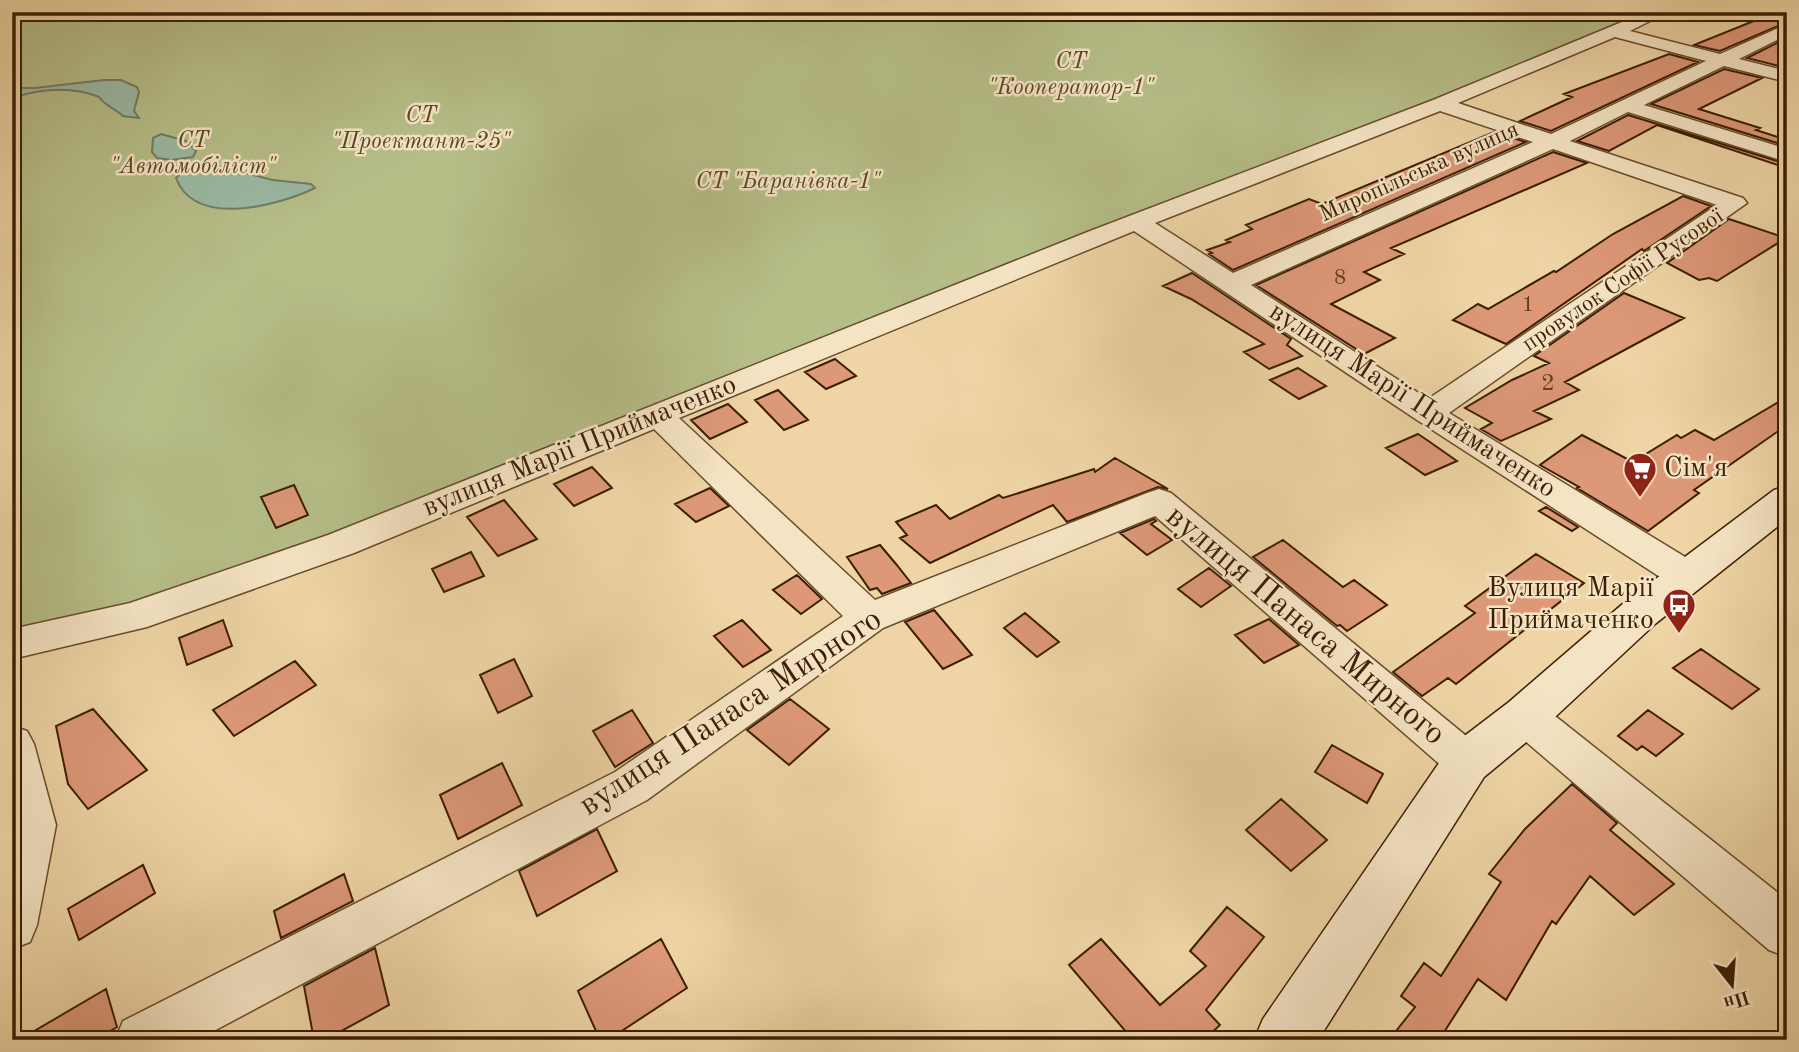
<svg xmlns="http://www.w3.org/2000/svg" width="1799" height="1052" font-family="'Old Standard TT',serif">
<style>
.green{fill:#b6be88;stroke:#796e46;stroke-width:2}
.water{fill:#9ab9a3;stroke:#747b63;stroke-width:2}
.building{fill:#dd9878;stroke:#3c1e04;stroke-width:2}
.lines{fill:none;stroke-linecap:round;stroke-linejoin:round}
.street-casing{stroke:#694c2c;stroke-width:3}
.secondary-casing{stroke:#3c1e04;stroke-width:3}
.street{fill:#f5e4c4;fill-rule:evenodd}
.secondary{fill:#f5e4c4;fill-rule:evenodd}
.labels{text-anchor:middle;dominant-baseline:central;stroke-width:5;stroke-linejoin:round;paint-order:stroke}
.far-number-label{font-size:21px;fill:#643c21}
.far-park-label{font-size:23px;font-style:italic;fill:#5a4625;stroke:#f5e4c4}
.far-street-label{font-size:23px;fill:#3c1e04;stroke:#f5e4c4}
.number-label{font-size:24px;fill:#643c21}
.street-label{font-size:28px;fill:#3c1e04;stroke:#f5e4c4}
.poi-label{font-size:28px;fill:#3c1e04;stroke:#f5e4c4;text-anchor:start}
.near-street-label{font-size:33px;fill:#3c1e04;stroke:#f5e4c4}
</style>
<rect width="100%" height="100%" fill="#efd5a5"/>
<filter id="stains"><feTurbulence type="fractalNoise" baseFrequency=".00286" numOctaves="4"/><feColorMatrix values="0 0 0 0 .2 0 0 0 0 .09 0 0 0 0 .02 0 0 0 .5 -.17"/></filter>
<radialGradient id="worn" r=".72"><stop offset=".6" stop-color="#630" stop-opacity="0"/><stop offset="1" stop-color="#630" stop-opacity=".3"/></radialGradient>
<path class="green" d="M12,12H1660L341,544L12,644Z"/>
<path class="water" d="M104,80H121L137,87L139,92L134,111L139,118L123,116C116,109 105,106 99,97C71,86 40,89 12,98V88H35Z
M161,134L186,141L196,151L193,157L171,160L157,158L152,152L153,138Z
M212,165L273,180L311,184L315,188C280,205 195,229 176,178L180,174Z"/>
<path class="building" d="M1776,12H1787V22L1720,51L1694,45Z
M1787,38V65L1783,67L1747,58Z
M1669,54L1698,62L1551,131L1520,121L1572,97L1564,94Z
M1724,69L1762,78L1699,109L1760,128L1756,130L1787,140V146L1651,104Z
M1628,115L1787,164V168L1657,125L1609,151L1577,141Z
M1494,132L1526,142L1233,270L1209,254L1212,253L1207,250L1230,242L1226,240L1252,229L1246,225L1309,199L1322,204Z
M1553,152L1587,163L1391,248L1404,254L1364,272L1380,280L1331,304L1395,338L1364,354L1256,285Z
M1683,196L1711,206L1644,251L1642,249L1506,344L1453,320L1478,304L1488,309L1554,271L1556,272L1613,234Z
M1729,219L1786,238L1717,281L1709,278L1699,280L1667,263Z
M1192,273L1291,339L1287,345L1302,356L1269,369L1244,352L1264,344L1191,299L1163,286Z
M1624,293L1684,318L1565,382L1579,390L1534,411L1551,419L1501,441L1481,429L1492,423L1465,408L1512,380L1549,363L1534,356Z
M835,359L856,376L826,389L805,372Z
M1298,368L1326,386L1299,399L1270,380Z
M778,390L808,420L784,430L755,400Z
M1787,397V425L1694,490L1699,493L1648,531L1577,488L1579,487L1540,465L1582,435L1629,460H1636L1677,435L1681,438L1695,430L1714,440Z
M728,404L747,422L710,439L691,420Z
M1418,434L1427,440L1457,461L1425,475L1386,448Z
M1115,458L1168,489L1158,487L1067,522L1053,505L930,563L900,538L907,535L896,522L936,505L950,519L999,495L1003,498L1094,469L1095,472Z
M592,467L612,488L574,506L554,484Z
M294,485L308,515L276,528L261,497Z
M710,488L729,506L696,522L675,504Z
M504,500L537,539L498,556L467,517Z
M1546,507L1578,527L1572,531L1539,511Z
M1154,519L1156,521L1151,524L1172,540L1147,555L1120,533Z
M1283,540L1343,587L1354,580L1387,605L1347,631L1340,625L1337,626L1253,557Z
M880,545L896,564L911,583L882,594L877,588L870,590L847,557Z
M471,552L484,576L444,592L432,569Z
M1536,554L1584,583L1456,684L1448,678L1422,696L1393,672L1475,613L1465,606Z
M1209,568L1231,586L1201,607L1178,589Z
M797,575L822,599L801,614L773,590Z
M934,610L972,655L943,669L905,622Z
M1025,613L1059,642L1037,657L1004,628Z
M1269,619L1299,645L1264,663L1235,635Z
M223,620L232,646L187,665L179,638Z
M742,620L771,650L743,667L714,636Z
M1701,649L1759,689L1732,709L1673,668Z
M514,659L532,696L498,713L480,675Z
M295,661L316,685L234,736L213,710Z
M790,699L829,729L789,765L747,730Z
M93,709L147,770L88,809L68,784L56,726Z
M632,710L653,743L615,767L593,731Z
M1648,710L1683,734L1656,756L1642,746L1637,750L1618,736Z
M1332,745L1383,774L1367,803L1315,772Z
M502,763L522,805L458,839L440,795Z
M1572,784L1617,823L1610,830L1674,884L1634,915L1590,876L1556,924L1552,921L1506,1000L1478,979L1439,1040H1389L1415,1007L1401,996L1424,963L1441,976L1501,882L1489,874L1525,829Z
M1281,799L1327,840L1291,871L1246,830Z
M597,829L617,871L537,916L519,871Z
M143,865L155,893L79,940L68,909Z
M344,874L353,901L281,938L274,911Z
M1227,907L1264,937L1206,1010L1220,1025L1204,1040H1133L1069,965L1101,939L1160,1005L1206,966L1190,951Z
M661,939L687,988L608,1040H600L578,991Z
M375,948L389,1005L325,1040H314L304,986Z
M106,989L117,1027L95,1040H19Z"/>
<g class="lines">
<defs>
<path id="street" d="M1646,12H1668L1630,31L1720,54L1787,24V35L1739,59L1787,71V82L1724,66L1644,105L1787,149V162L1628,112L1570,141L1743,198L1747,203L1449,413L1700,566L1705,576L1700,586L1687,589L1674,586L1417,420L1134,231L679,418L875,600L1147,493L1159,489L1171,493L1482,749L1489,762L1482,775L1467,781L1452,775L1155,516L883,628L647,800L197,1040H115L123,1021L615,772L843,616L654,429L354,553L147,627L12,659V629L130,603L328,535L1090,231L1433,100ZM1615,37L1706,61L1551,134L1458,103ZM1440,111L1533,142L1233,273L1155,223ZM1553,149L1717,205L1428,399L1251,285Z
M1525,698L1540,704L1787,900V957L1769,950L1510,728L1504,716L1510,704Z
M12,726L27,731L34,744L56,825L37,925L30,942L12,949Z"/>
<path id="secondary" d="M1787,486V519L1655,624L1541,730L1484,777L1318,1040H1254L1263,1019L1450,747L1509,702L1625,602L1774,490Z"/>
</defs>
<use href="#street" class="street-casing"/>
<use href="#secondary" class="secondary-casing"/>
<use href="#street" class="street"/>
<use href="#secondary" class="secondary"/>
</g>
<defs>
<symbol id="supermarket-pin" viewBox="-11 -11 22 30"><path d="M0 17L-7.5 6A9.5 9.5 0 1 1 7.5 6Z" fill="#8f2418" stroke="#f5e4c4"/><path d="M-6-5.5h2.5l.6 2H6L4.5 2H-2.5L-4.4-4H-6ZM-1.5 3.2a1.3 1.3 0 1 0 .1 0ZM3 3.2a1.3 1.3 0 1 0 .1 0Z" fill="#fff"/></symbol>
<symbol id="bus-pin" viewBox="-11 -11 22 30"><path d="M0 17L-7.5 6A9.5 9.5 0 1 1 7.5 6Z" fill="#8f2418" stroke="#f5e4c4"/><path d="M-5-6H5V4H4V6H2V4H-2V6H-4V4H-5ZM-3.5-4V0h7V-4ZM-3.5 1.2v1.5H-2V1.2ZM2 1.2v1.5H3.5V1.2Z" fill="#fff"/></symbol>
</defs>
<g fill-rule="evenodd">
<use href="#supermarket-pin" x="1621" y="450" width="38" height="52"/>
<use href="#bus-pin" x="1660" y="586" width="38" height="52"/>
</g>
<g class="labels">
<g class="far-number-label">
<text x="1340" y="278">8</text>
<text x="1528" y="305">1</text>
</g>
<g class="far-park-label">
<text x="1071" y="61">СТ<tspan x="1071" dy="26">"Кооператор-1"</tspan></text>
<text x="421" y="115">СТ<tspan x="421" dy="26">"Проектант-25"</tspan></text>
<text x="193" y="140">СТ<tspan x="193" dy="26">"Автомобіліст"</tspan></text>
<text x="788" y="181">СТ "Баранівка-1"</text>
</g>
<g class="far-street-label">
<text transform="translate(1419 172) rotate(-24)">Миропільська вулиця</text>
<text transform="translate(1623 280) rotate(-34)">провулок Софії Русової</text>
</g>
<g class="number-label">
<text x="1548" y="384">2</text>
</g>
<g class="street-label">
<text transform="translate(1412 401) rotate(33)">вулиця Марії Приймаченко</text>
<text transform="translate(580 447) rotate(-22)">вулиця Марії Приймаченко</text>
</g>
<g class="poi-label">
<text x="1664" y="469">Сім'я</text>
<text x="1654" y="589" text-anchor="end">Вулиця Марії<tspan x="1654" dy="32">Приймаченко</tspan></text>
</g>
<g class="near-street-label">
<text transform="translate(1305 626) rotate(40)">вулиця Панаса Мирного</text>
<text transform="translate(731 713) rotate(-33)">вулиця Панаса Мирного</text>
</g>
</g>
<rect width="1799" height="1052" fill="none" stroke="#efd5a5" stroke-width="42"/>
<rect x="14" y="14" width="1771" height="1024" fill="none" stroke="#3c1e04" stroke-width="3.5"/>
<rect x="21" y="21" width="1757" height="1010" fill="none" stroke="#3c1e04" stroke-width="2"/>
<g transform="translate(1732 985) rotate(163)" stroke="#f5e4c4" stroke-width="5" paint-order="stroke">
<path d="M0-5L12 26L0 18L-12 26Z" fill="#3c1e04"/>
<text y="-10" font-size="19" font-weight="bold" text-anchor="middle" fill="#3c1e04">Пн</text>
</g>
<rect width="100%" height="100%" filter="url(#stains)"/>
<rect width="100%" height="100%" fill="url(#worn)"/>
</svg>
